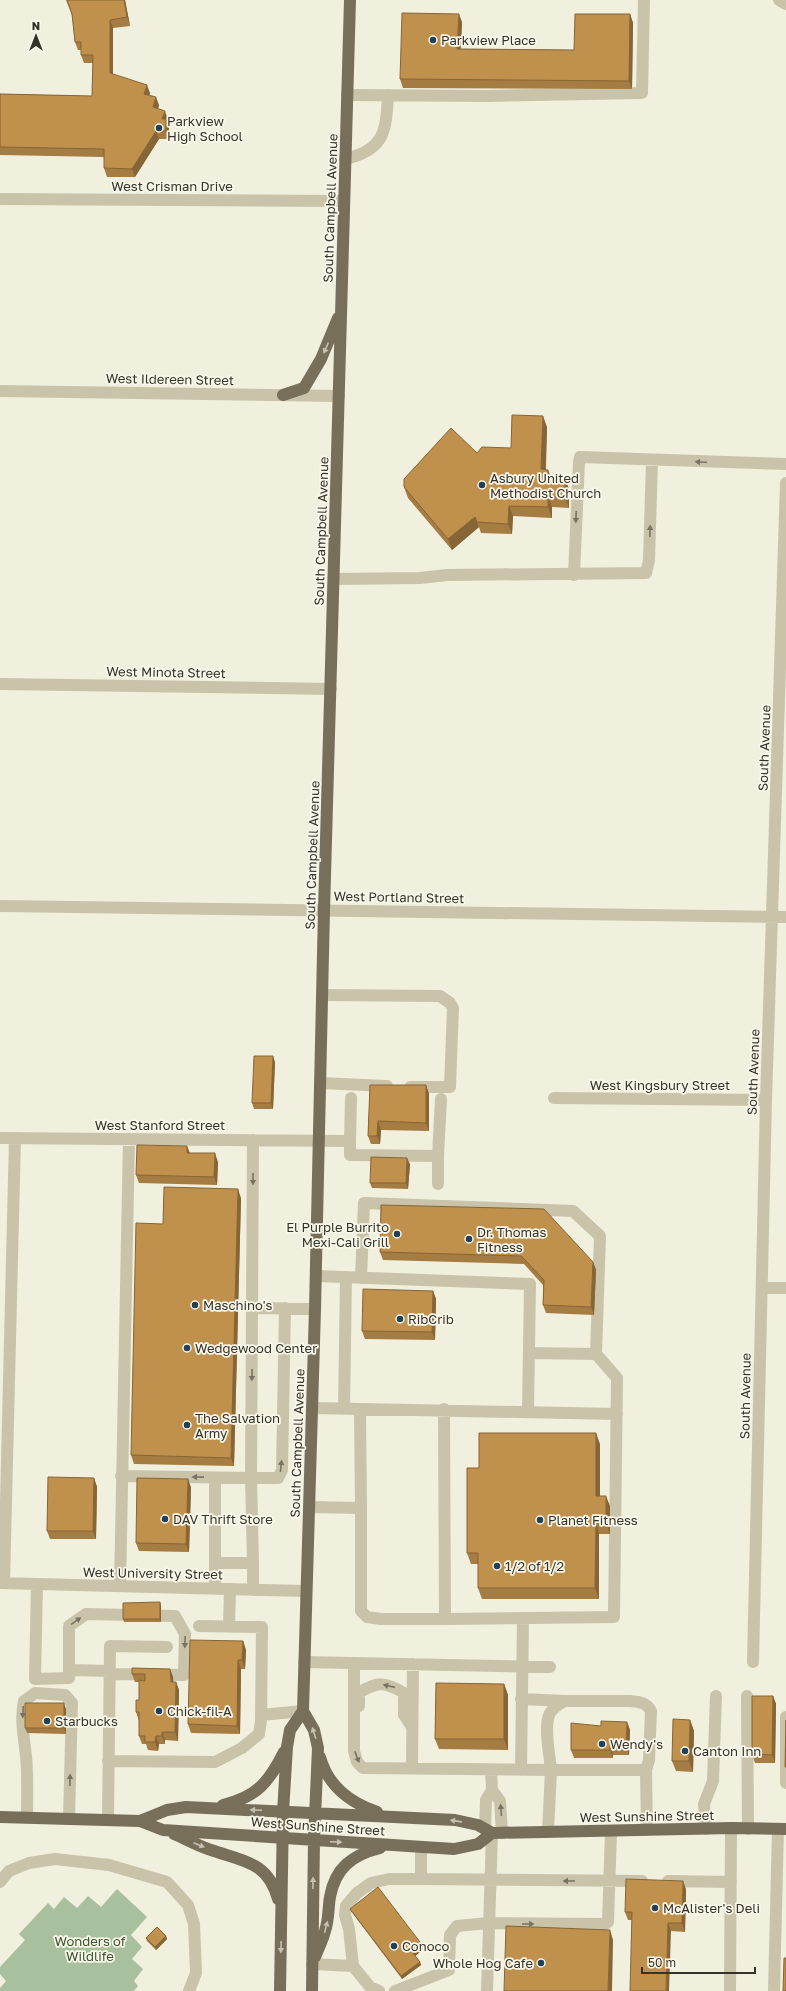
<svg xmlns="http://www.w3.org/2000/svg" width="786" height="1991" font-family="'Golos Text',sans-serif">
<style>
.green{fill:#a9c09e}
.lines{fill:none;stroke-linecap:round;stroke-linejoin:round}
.minor{stroke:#c9c3aa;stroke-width:12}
.major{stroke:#786f5b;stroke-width:12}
.wall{fill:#a57c42}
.shaded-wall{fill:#866536}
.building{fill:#c0904d;stroke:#866536}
.oneway{fill:#c5c1b1}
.oneway2{fill:#797363}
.poi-dot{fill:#214156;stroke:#f9f7ea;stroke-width:1.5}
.labels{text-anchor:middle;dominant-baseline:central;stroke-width:3.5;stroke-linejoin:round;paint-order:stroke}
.poi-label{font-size:13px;fill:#373229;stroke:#f9f7ea;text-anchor:start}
.street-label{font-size:13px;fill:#373229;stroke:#f9f7ea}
.park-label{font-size:13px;fill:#39542e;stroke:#f9f7ea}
</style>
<rect width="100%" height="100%" fill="#f1efde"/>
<path class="green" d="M117,1889L147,1917L131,1935L142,1947L132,1959L143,1969L134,1981L138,1986L134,1991H0V1988L6,1981L0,1974V1967L25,1940L19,1934L48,1903L54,1909L64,1897L77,1908L88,1896L101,1907Z"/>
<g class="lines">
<path class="minor" d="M779,0L786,4
M347,95L487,96L642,93L644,0
M345,159C385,150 386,131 388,95
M0,199L344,201
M0,391L339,396
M574,575L579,462L580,457L786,464
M334,579L420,578L447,575L646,573L649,560L652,460
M0,684L331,689
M0,906L786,917
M322,995L440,996L450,1003L453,1008L450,1087H410
M320,1083L387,1086
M554,1098L766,1100
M0,1138L350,1141L351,1098
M253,1140L251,1478H278L282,1470L285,1308
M350,1141V1155L438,1156L441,1099
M438,1184V1156
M316,1276L530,1284L528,1411
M361,1278L364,1203L573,1211L600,1236L596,1354L617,1378L614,1617L445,1619
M762,1288H786
M252,1308L315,1309
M530,1353L596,1354
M312,1408L617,1414
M344,1409L346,1277
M360,1410L361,1508
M121,1476L251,1478L253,1563H215
M309,1507L361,1508V1611L367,1617L381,1619H445L444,1409
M253,1563V1590
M0,1583L306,1591
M4,1583L15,1138
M37,1584L35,1679L69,1678V1670L110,1671
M120,1586L129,1139
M215,1589V1478
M229,1626L230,1589
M304,1662L550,1667
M753,1662L766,1100L786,483
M354,1663V1751L357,1762L363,1768L551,1770L548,1832
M69,1670V1626L86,1614L175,1616L185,1634L184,1675L110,1674
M747,1696L748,1829
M521,1699L565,1701
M565,1701H630C639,1702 646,1702 651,1711L649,1760L646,1770H551C550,1756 543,1726 550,1713C554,1707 559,1704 565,1701Z
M359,1706V1693C377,1681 386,1682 404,1693V1715L412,1727
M261,1715L303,1711
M786,1717V1783
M108,1761L215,1762L242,1748L259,1734L261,1721L262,1627L199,1626
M412,1768L413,1664
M521,1770L523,1618
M646,1770L647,1830
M492,1790L500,1801L502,1833
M27,1818C27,1798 28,1776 26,1756C24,1737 20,1719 24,1701L35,1693L65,1695L72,1703L69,1819
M108,1820L110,1646L167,1647
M485,1829L486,1800L492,1790L491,1770
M706,1829L704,1804L713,1781L716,1696
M421,1847V1879L642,1881
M668,1881L731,1882
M0,1882L9,1871L29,1863L55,1859L109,1865L167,1882L188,1905L194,1924L196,1973L189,1991
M312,1964L353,1966L370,1987L379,1991
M353,1966L349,1929L345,1915L346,1906L357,1893L371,1883L389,1879H421
M395,1991L449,1970L450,1935L457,1926L489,1923L605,1924L608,1922L611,1831
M487,1991L492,1833
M730,1991L731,1828
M774,1991L778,1829"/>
<path class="major" d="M283,395L304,388L321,359L338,318
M303,1711L314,1730L318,1748L314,1840L312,1991
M320,1757C328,1786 349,1802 377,1812
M223,1805C257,1797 269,1782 284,1752
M0,1817L140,1821L163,1830L454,1849L478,1844L492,1833
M140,1821L167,1810L186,1807L455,1820L478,1825L492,1833L731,1828L786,1829
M174,1834C186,1839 198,1846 211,1850C242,1861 268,1861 278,1899
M315,1957C318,1949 323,1940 325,1931C329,1920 328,1908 330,1897C335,1868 352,1855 380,1848
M280,1991L283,1812L287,1747L290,1730L303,1711L315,1309L324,910L350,0"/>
</g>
<path class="wall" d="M66,0H125L130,26L113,28V74L150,93L149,95L159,105L158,109L168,120L167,122L169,127V139H159L135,177H107L104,168V157L0,155V94L92,96L93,63H84L81,55V50H78L75,42L72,15Z
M630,14L633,23L632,89L403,88L400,79L462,22L461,49L574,50Z
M547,427L546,470L551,478L569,489V508L552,507V518L513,516L512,534L481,533L479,527L452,550L408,498L404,487L477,453L511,448Z
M275,1062L273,1109H254L252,1103Z
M370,1085H426L429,1094V1131L381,1130L380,1144H371L368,1136Z
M187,1146L190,1153L218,1162L217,1185L139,1183L136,1175Z
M410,1164L408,1189L372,1188L370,1183Z
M241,1198L234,1466L134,1464L131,1455L163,1224Z
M381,1205L593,1262L596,1270L594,1315L546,1313L543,1305V1285L524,1264L383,1260L380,1252Z
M433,1291L436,1299L435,1340L365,1339L362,1331Z
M600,1444V1496L610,1506V1534H599V1599H482L478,1588V1564H471L467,1553L479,1468Z
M94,1478L97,1487L96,1539H50L47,1531Z
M191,1487L189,1552L139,1551L136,1543Z
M161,1605V1622H124L123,1619Z
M243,1641L246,1650L245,1669H241L240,1734L191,1733L188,1724Z
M170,1669L173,1677V1682H176L179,1690L178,1741L165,1740V1744H159L158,1751L148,1750L146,1744H142L139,1736V1721L136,1712L139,1700V1682H135L132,1674Z
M504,1684L508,1695V1750L439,1749L435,1739Z
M773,1696L776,1704L775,1763H755L752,1754Z
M66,1709V1734L27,1733L25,1728Z
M690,1720L694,1731L693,1772L676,1771L672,1761Z
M627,1722L630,1730L629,1755H613V1758H574L571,1750L601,1726Z
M686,1889L685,1932L671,1931L632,1920H628L625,1912Z
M350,1909L424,1949L415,1956L420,1962L421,1965L402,1979L351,1911Z
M166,1936L167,1939L156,1950L147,1941L146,1938Z"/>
<path class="shaded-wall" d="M124,0H125L130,26L127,17Z
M459,14L462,22L460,57L457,49Z
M630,14L633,23L632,89L629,81Z
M110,20L113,28V81L110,73Z
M147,85L150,93L147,102L144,94Z
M156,97L159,105L156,115L153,107Z
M165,111L168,120L167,122L169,127V139L162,119Z
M156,131L159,139L135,177L132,169Z
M543,416L547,427L545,480L541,469Z
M548,470L552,480L548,478Z
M565,478L569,489V508L565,497Z
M548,497L552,507V518L548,507Z
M509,506L513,516L512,534L508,524Z
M475,517L479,527L452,550L448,539Z
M273,1056L275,1062L273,1109L271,1103Z
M426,1085L429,1094V1131L426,1123Z
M378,1121L381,1130L380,1144L377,1136Z
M187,1146L190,1155L187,1153Z
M215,1153L218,1162L217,1185L214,1177Z
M407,1158L410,1164L408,1189L406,1183Z
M238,1189L241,1198L234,1466L231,1458Z
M593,1262L596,1270L594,1315L591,1307Z
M433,1291L436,1299L435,1340L432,1332Z
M596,1433L600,1444V1506L596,1496Z
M94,1478L97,1487L96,1539L93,1531Z
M188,1479L191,1487L189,1552L186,1544Z
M606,1496L610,1506V1534L606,1523Z
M596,1523L599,1534V1599L595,1588Z
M160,1602L161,1605V1622L160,1619Z
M243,1641L246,1650L245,1669L242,1660Z
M238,1660L241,1669L240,1734L237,1726Z
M170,1669L173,1677L174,1690L171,1682Z
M176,1682L179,1690L178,1741L175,1732Z
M504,1684L508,1695V1750L504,1739Z
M773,1696L776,1704L775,1763L772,1755Z
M64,1703L66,1709V1734L64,1728Z
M690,1720L694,1731L693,1772L689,1761Z
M627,1722L630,1730L629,1755L626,1747Z
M162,1732L165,1740V1744L162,1736Z
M156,1736L159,1744L158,1751L155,1742Z
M610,1746L613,1755V1758L610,1750Z
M683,1881L686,1889L685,1932L682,1923Z
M668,1923L671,1931L669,1991H666Z
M610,1930L613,1940L612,1991H608Z
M166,1936L167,1939L156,1950L155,1947Z
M423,1946L424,1949L415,1956L413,1953Z
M420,1962L421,1965L402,1979L401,1976Z"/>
<path class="building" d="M67,0H124L127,17L110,20V73L147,85L144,94L156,97L153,107L165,111L162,119H166V131H156L132,169L104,168V149L0,147V94L92,96L93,55H81V42H75L72,14Z
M402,13L459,14L457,49L574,50L575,14H630L629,81L400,79Z
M512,415L543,416L541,469L548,470V478H565V497H548V507L509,506L508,524L477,522L475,517L448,539L404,487V479L451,428L477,453L482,447L511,448Z
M254,1056H273L271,1103H252Z
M370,1085H426V1123L378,1121L377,1136H368Z
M137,1145L187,1146V1153H215L214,1177L136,1175Z
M371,1157L407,1158L406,1183H370Z
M164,1187L238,1189L231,1458L131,1455L136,1223L163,1224Z
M381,1205L544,1209L593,1262L591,1307L543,1305L544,1280L521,1256L380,1252Z
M363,1289L433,1291L432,1332L362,1331Z
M479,1433H596V1496H606V1523H596L595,1588H478V1553H467V1468H479Z
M48,1477L94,1478L93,1531H47Z
M137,1478L188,1479L186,1544L136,1543Z
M160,1602V1619H123V1603Z
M190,1640L243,1641L242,1660H238L237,1726L188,1724Z
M132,1668L170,1669L171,1682H176L175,1732H162V1736H156L155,1742H145V1736H139V1712H136V1700H139V1680L145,1681V1674H132Z
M436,1683L504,1684V1739H435Z
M752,1696H773L772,1755L752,1754Z
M25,1703H64V1728H25Z
M673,1719L690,1720L689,1761H672Z
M786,1720V1767H785Z
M601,1721L627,1722L626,1747L610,1746V1750H571V1723L601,1726Z
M626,1879L683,1881L682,1923H668L666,1991H630L632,1912H625Z
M378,1887L423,1946L413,1953L420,1962L401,1976L350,1909Z
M506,1926L610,1930L608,1991H504Z
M157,1927L166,1936L155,1947L146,1938Z
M784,1958H786V1991H783Z"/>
<defs><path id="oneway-solid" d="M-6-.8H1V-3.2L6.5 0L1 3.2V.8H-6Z"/></defs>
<g class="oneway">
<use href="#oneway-solid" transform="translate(326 348) rotate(113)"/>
<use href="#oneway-solid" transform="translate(314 1733) rotate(-108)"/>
<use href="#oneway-solid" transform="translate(256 1810) rotate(-177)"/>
<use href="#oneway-solid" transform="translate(456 1821) rotate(-172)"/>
<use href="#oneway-solid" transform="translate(336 1842) rotate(3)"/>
<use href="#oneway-solid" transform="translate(199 1845) rotate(23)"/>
<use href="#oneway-solid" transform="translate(313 1883) rotate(-89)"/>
<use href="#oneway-solid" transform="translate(326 1927) rotate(-76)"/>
<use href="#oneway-solid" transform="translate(281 1947) rotate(91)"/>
</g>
<g class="oneway2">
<use href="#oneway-solid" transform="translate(701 462) rotate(-178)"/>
<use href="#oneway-solid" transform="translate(576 517) rotate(92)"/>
<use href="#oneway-solid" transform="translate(650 531) rotate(-88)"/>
<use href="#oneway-solid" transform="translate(253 1179) rotate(90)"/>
<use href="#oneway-solid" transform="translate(252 1375) rotate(91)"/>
<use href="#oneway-solid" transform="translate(281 1466) rotate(-84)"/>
<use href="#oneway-solid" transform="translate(198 1477) rotate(-179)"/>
<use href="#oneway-solid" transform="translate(76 1621) rotate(-35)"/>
<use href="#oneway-solid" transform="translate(185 1642) rotate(92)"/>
<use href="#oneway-solid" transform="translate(389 1686) rotate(-167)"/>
<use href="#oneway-solid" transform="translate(23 1712) rotate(92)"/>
<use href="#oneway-solid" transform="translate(357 1757) rotate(69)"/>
<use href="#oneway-solid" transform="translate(70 1780) rotate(-89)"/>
<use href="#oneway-solid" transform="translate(501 1810) rotate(-94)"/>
<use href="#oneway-solid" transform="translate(569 1881) rotate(-180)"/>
<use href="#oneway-solid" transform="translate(528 1924)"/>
</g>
<g class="poi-dot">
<circle cx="433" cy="40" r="4"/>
<circle cx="159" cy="128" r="4"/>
<circle cx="482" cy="485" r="4"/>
<circle cx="397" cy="1234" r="4"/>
<circle cx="469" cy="1239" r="4"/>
<circle cx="195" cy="1305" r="4"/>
<circle cx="400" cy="1319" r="4"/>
<circle cx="187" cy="1348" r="4"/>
<circle cx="187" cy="1425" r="4"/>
<circle cx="165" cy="1519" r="4"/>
<circle cx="540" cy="1520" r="4"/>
<circle cx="497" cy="1566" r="4"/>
<circle cx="159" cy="1711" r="4"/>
<circle cx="47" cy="1721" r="4"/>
<circle cx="602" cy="1744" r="4"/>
<circle cx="685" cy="1751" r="4"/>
<circle cx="655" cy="1908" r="4"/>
<circle cx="394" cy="1946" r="4"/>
<circle cx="541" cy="1963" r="4"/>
</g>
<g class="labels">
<g class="poi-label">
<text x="441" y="40">Parkview Place</text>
<text x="167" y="121">Parkview<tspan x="167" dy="15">High School</tspan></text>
<text x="490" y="478">Asbury United<tspan x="490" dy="15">Methodist Church</tspan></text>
<text x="389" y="1227" text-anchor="end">El Purple Burrito<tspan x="389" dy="15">Mexi-Cali Grill</tspan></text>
<text x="477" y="1232">Dr. Thomas<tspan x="477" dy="15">Fitness</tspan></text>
<text x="203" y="1305">Maschino's</text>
<text x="408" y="1319">RibCrib</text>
<text x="195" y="1348">Wedgewood Center</text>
<text x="195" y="1418">The Salvation<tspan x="195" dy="15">Army</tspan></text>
<text x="173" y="1519">DAV Thrift Store</text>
<text x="548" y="1520">Planet Fitness</text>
<text x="505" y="1566">1/2 of 1/2</text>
<text x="167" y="1711">Chick-fil-A</text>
<text x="55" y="1721">Starbucks</text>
<text x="610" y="1744">Wendy's</text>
<text x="693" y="1751">Canton Inn</text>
<text x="663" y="1908">McAlister's Deli</text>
<text x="402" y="1946">Conoco</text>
<text x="533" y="1963" text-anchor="end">Whole Hog Cafe</text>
</g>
<g class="street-label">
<text x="172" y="186">West Crisman Drive</text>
<text transform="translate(330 208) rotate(-88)">South Campbell Avenue</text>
<text transform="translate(170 379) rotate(1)">West Ildereen Street</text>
<text transform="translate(321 531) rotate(-88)">South Campbell Avenue</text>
<text transform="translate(166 672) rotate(1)">West Minota Street</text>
<text transform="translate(764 748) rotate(-88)">South Avenue</text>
<text transform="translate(312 855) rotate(-88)">South Campbell Avenue</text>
<text transform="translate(399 897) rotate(1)">West Portland Street</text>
<text transform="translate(753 1072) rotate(-88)">South Avenue</text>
<text x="660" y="1085">West Kingsbury Street</text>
<text x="160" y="1125">West Stanford Street</text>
<text transform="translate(745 1396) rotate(-89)">South Avenue</text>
<text transform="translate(297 1443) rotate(-88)">South Campbell Avenue</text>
<text transform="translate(153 1573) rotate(1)">West University Street</text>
<text transform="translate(647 1816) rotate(-1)">West Sunshine Street</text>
<text transform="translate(318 1826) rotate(4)">West Sunshine Street</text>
</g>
<g class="park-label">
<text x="90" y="1941">Wonders of<tspan x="90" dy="15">Wildlife</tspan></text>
</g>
</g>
<g transform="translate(36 36)" stroke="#f9f7ea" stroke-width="3" paint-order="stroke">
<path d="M0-3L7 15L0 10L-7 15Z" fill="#373229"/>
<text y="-6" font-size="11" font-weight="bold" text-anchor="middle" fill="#373229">N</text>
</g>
<path d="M642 1967v6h113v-6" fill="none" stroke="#373229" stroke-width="2"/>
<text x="648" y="1967" font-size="12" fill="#373229" stroke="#f9f7ea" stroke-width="3" paint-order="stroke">50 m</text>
</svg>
